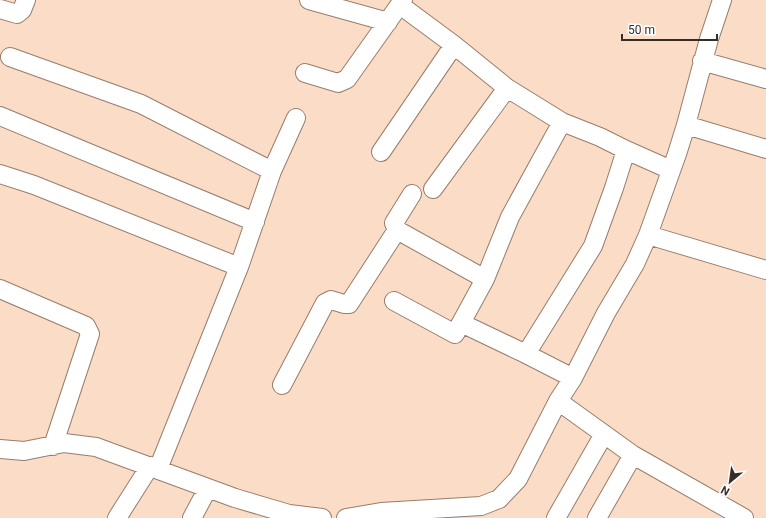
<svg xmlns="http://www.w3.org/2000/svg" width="766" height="518" font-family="Roboto,sans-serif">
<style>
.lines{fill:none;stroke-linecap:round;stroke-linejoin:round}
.minor-casing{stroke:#987d6a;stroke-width:20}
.minor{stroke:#fff;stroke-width:18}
</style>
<rect width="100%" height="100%" fill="#fbdcc7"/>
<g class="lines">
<defs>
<path id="minor" d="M309,0L388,22
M400,5L454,45L507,88L562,122L600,137L626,150L671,170
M0,9L17,14L22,10L26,0
M10,57L141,104L272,171
M702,61L766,79
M305,73L338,83L347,79L403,0
M0,116L255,222
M686,125L766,149
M381,152L454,45
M0,174L34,185L239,267
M433,189L507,88
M412,194L394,223L397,230L485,279
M648,235L766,270
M0,289L86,326L90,334L53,446
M394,301L455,334L485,279L510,217L562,122
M461,323L526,354L573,378
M526,354L593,246L614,188L626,150
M282,385L325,303L331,300L344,304H349L397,230
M558,401L633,455L744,518
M0,449L24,451L64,443L96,447L235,498L289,514L322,518
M158,469L239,267L272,171L296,118
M117,518L150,466
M192,518L208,488
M346,518L381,512L481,506L499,499L518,479L558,401L573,378L606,313L635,264L648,235L677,154L686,125L709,39L722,0
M556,518L604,434
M597,518L633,455"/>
</defs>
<use href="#minor" class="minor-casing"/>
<use href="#minor" class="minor"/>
</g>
<g transform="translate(730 482) rotate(209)" stroke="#ffffff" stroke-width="3" paint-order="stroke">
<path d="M0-3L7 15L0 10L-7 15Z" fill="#382d25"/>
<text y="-6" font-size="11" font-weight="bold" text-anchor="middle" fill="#382d25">N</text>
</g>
<path d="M622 34v6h95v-6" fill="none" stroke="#382d25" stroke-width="2"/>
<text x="628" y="34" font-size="12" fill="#382d25" stroke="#ffffff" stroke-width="3" paint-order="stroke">50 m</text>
</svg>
